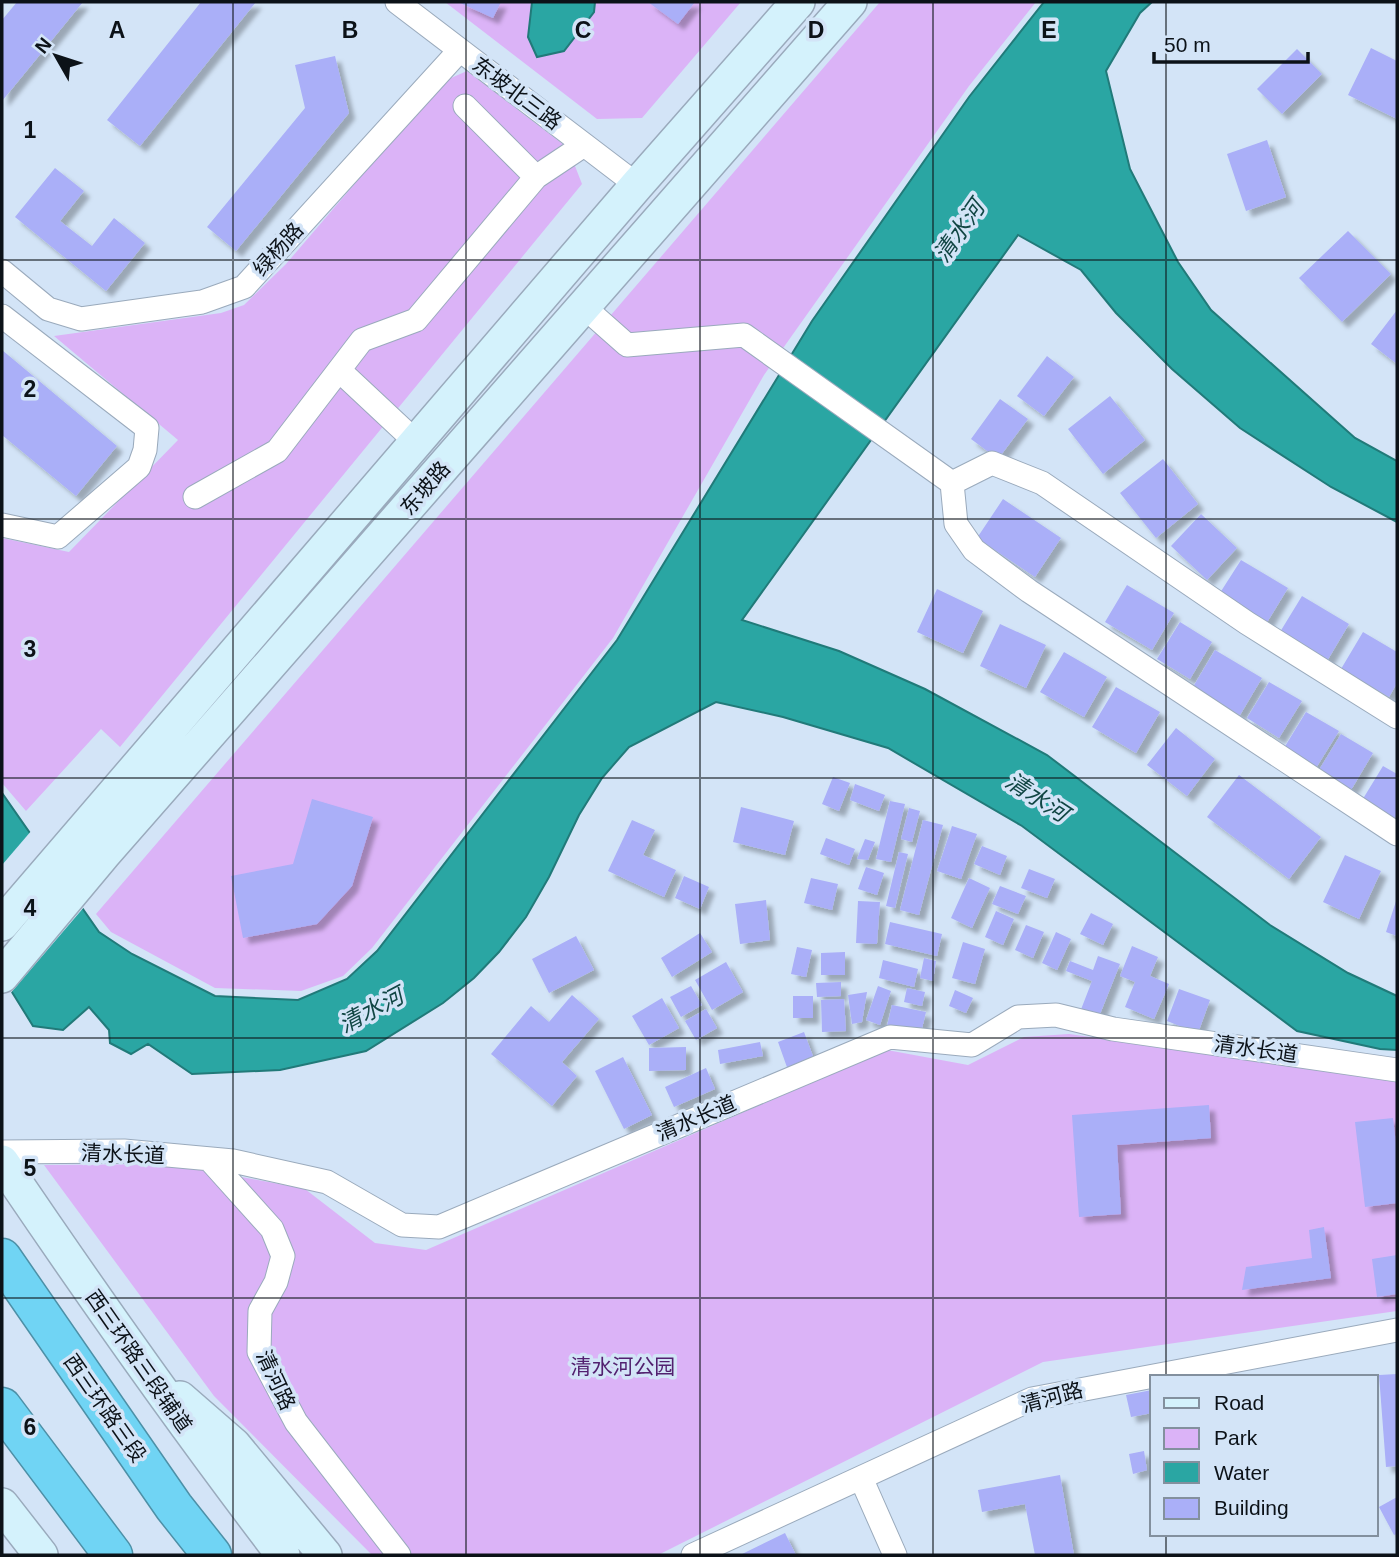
<svg xmlns="http://www.w3.org/2000/svg" width="1399" height="1557" font-family="Arial,'Noto Sans SC',sans-serif">
<style>
.green{fill:#dbb3f7}
.water{fill:#2aa6a3;stroke:#217a79;stroke-width:2}
.pier{fill:#d3e4f7}
.building{fill:#aaaff8;filter:url(#shadow)}
.lines{fill:none;stroke-linecap:round;stroke-linejoin:round}
.street-casing{stroke:#9aaabc;stroke-width:25}
.secondary-casing{stroke:#9aaabc;stroke-width:36}
.highway-casing{stroke:#4d90a7;stroke-width:41}
.street{stroke:#fff;stroke-width:23}
.secondary{stroke:#d4f2fc;stroke-width:33}
.highway{stroke:#70d4f4;stroke-width:38}
.grid{fill:none;stroke:#0c1218;stroke-width:2;stroke-opacity:0.55}
.labels{text-anchor:middle;dominant-baseline:central;stroke-width:7;stroke-linejoin:round;paint-order:stroke}
.street-label{font-size:21px;fill:#0c1218;stroke:#d3e4f7}
.park-label{font-size:21px;fill:#52206f;stroke:#d3e4f7}
.water-label{font-size:23px;font-style:italic;fill:#114644;stroke:#d3e4f7}
.grid-label{font-size:23px;text-anchor:middle;font-weight:bold;fill:#0c1218;stroke:#d3e4f7;stroke-width:7;stroke-linejoin:round;paint-order:stroke}
</style>
<defs>
<filter id="shadow"><feDropShadow dx="6" dy="6" stdDeviation="2" flood-color="#0004"/></filter>
</defs>
<rect width="100%" height="100%" fill="#d3e4f7"/>
<path class="green" d="M445,2H741L642,118L597,119Z
M880,2H1036L969,86L764,375L613,638L372,948L343,976L301,991L215,988L111,932L96,914Z
M467,71L568,148L582,184L120,747L101,729L26,811L2,783V538L69,552L178,440L54,336L221,313L244,305L286,264L442,82Z
M1069,1034L1397,1081V1311L1043,1362L658,1555H372L214,1396L44,1165L173,1164L305,1189L375,1243L426,1250L887,1050L968,1065L1024,1037Z"/>
<path class="water" d="M532,2H595L594,12L564,51L537,57L528,37Z
M1044,2H1152L1140,13L1106,71L1130,169L1178,262L1211,310L1355,438L1397,461V522L1331,487L1240,428L1172,369L1116,313L1081,270L1018,235L742,620L839,651L925,689L1047,755L1270,925L1348,973L1397,996V1050L1380,1049L1297,1031L1022,826L888,748L783,717L716,702L629,747L602,778L579,815L549,877L526,917L499,952L474,978L443,1003L366,1051L280,1070L192,1074L148,1044L131,1054L110,1043L109,1030L89,1007L63,1030L33,1026L2,976V793L99,932L132,954L215,996L298,1000L347,979L377,951L617,640L812,321L969,97Z"/>
<path class="pier" d="M32,830L85,906L9,995L2,982V865Z"/>
<path class="building" d="M17,2H83L2,101V20Z
M201,2H256L140,146L107,120Z
M458,2H501L493,18Z
M648,2H695L678,24Z
M1371,48L1397,61V119L1348,95Z
M1297,49L1322,74L1282,114L1257,89Z
M335,56L349,113L236,251L207,227L305,108L295,65Z
M1267,140L1286,197L1246,211L1227,154Z
M55,168L84,191L60,221L92,246L114,218L145,243L106,291L15,217Z
M1348,231L1391,274L1342,322L1299,278Z
M1397,310V364L1371,344Z
M2,350L117,446L76,496L2,435Z
M1047,356L1074,377L1044,416L1017,396Z
M1110,396L1145,440L1103,474L1068,429Z
M1000,399L1028,419L998,459L971,439Z
M1163,459L1198,504L1156,538L1120,493Z
M1003,499L1061,538L1035,577L977,538Z
M1201,514L1237,548L1207,580L1171,546Z
M1241,560L1288,588L1266,624L1218,596Z
M1127,585L1174,613L1152,650L1105,622Z
M937,589L983,611L963,653L917,632Z
M1302,596L1349,624L1327,661L1280,632Z
M1180,622L1212,642L1190,679L1157,659Z
M1000,624L1046,645L1026,688L980,666Z
M1363,632L1397,652V683L1389,697L1341,669Z
M1215,650L1262,678L1240,715L1193,687Z
M1064,652L1107,677L1084,717L1040,692Z
M1269,682L1302,701L1279,738L1247,718Z
M1116,687L1160,712L1136,753L1092,727Z
M1306,712L1339,731L1316,768L1284,748Z
M1176,728L1215,759L1187,796L1147,765Z
M1341,734L1373,753L1351,790L1319,770Z
M1383,766L1397,774V814L1393,821L1361,802Z
M1239,775L1321,837L1289,879L1207,817Z
M833,777L850,783L839,811L822,804Z
M855,784L885,795L879,811L850,800Z
M312,799L373,817L352,886L317,924L243,938L231,876L293,864Z
M890,801L905,804L891,862L876,859Z
M741,807L794,821L785,855L733,842Z
M909,808L920,811L912,842L901,839Z
M632,820L655,830L643,855L676,870L664,897L608,871Z
M923,820L943,825L919,915L900,910Z
M952,826L977,834L961,879L937,871Z
M826,838L855,849L849,865L820,854Z
M865,839L875,842L868,860L857,859Z
M982,846L1007,856L1000,875L974,864Z
M899,852L908,854L895,908L886,906Z
M1345,855L1381,871L1359,919L1323,902Z
M866,867L884,873L877,895L858,889Z
M1029,869L1055,879L1047,898L1021,888Z
M684,876L709,887L700,909L675,898Z
M811,878L838,884L832,910L804,903Z
M969,878L990,888L972,928L951,918Z
M1000,886L1026,896L1018,914L992,904Z
M1397,898V936L1386,932Z
M766,900L770,940L740,944L735,904Z
M858,901L880,902L877,944L856,943Z
M996,911L1014,919L1003,945L985,937Z
M1091,913L1113,924L1103,945L1080,934Z
M890,922L942,934L937,956L885,944Z
M1026,925L1044,932L1033,958L1015,950Z
M1056,932L1071,939L1057,970L1042,963Z
M700,933L712,952L672,977L661,958Z
M576,936L594,970L549,993L532,959Z
M963,942L985,949L975,984L952,978Z
M1132,946L1158,957L1150,976L1169,984L1154,1019L1125,1007L1135,982L1120,976Z
M797,947L812,950L806,977L791,974Z
M845,952V975H821V953Z
M1098,956L1120,964L1098,1019L1080,1012L1092,981L1066,971L1070,961L1093,970Z
M924,958L936,961L933,981L920,978Z
M883,960L918,969L914,987L879,978Z
M726,962L743,992L712,1010L695,980Z
M841,982V996L817,997L816,983Z
M691,986L702,1005L681,1017L670,997Z
M878,986L891,991L880,1025L866,1020Z
M907,988L925,992L922,1006L904,1002Z
M1179,989L1210,1000L1198,1033L1167,1021Z
M955,990L973,998L966,1013L949,1006Z
M867,992L862,1022L852,1024L848,995Z
M572,995L599,1019L562,1062L577,1076L552,1106L491,1054L531,1006L549,1022Z
M793,996H813V1018H793Z
M662,998L679,1028L649,1045L632,1016Z
M844,999L846,1031L822,1032L821,1000Z
M892,1005L926,1012L920,1037L886,1030Z
M706,1009L717,1028L696,1040L685,1021Z
M804,1032L814,1059L788,1070L778,1042Z
M760,1042L763,1056L720,1064L718,1050Z
M686,1047V1070L649,1071V1048Z
M623,1057L652,1115L624,1129L595,1071Z
M706,1068L715,1089L674,1107L665,1087Z
M1209,1105L1211,1138L1117,1145L1121,1214L1079,1217L1072,1115Z
M1393,1118L1397,1153V1203L1365,1207L1355,1122Z
M1324,1227L1331,1278L1242,1290L1246,1267L1312,1258L1309,1230Z
M1397,1255V1294L1377,1297L1372,1259Z
M1397,1374V1466L1386,1467L1379,1375Z
M1152,1390V1413L1131,1417L1126,1395Z
M1144,1451L1147,1470L1133,1474L1129,1454Z
M1060,1475L1074,1555H1035L1025,1504L982,1512L978,1490Z
M1397,1497V1534L1394,1535L1379,1507Z
M785,1533L796,1555H740Z"/>
<g class="lines">
<defs>
<path id="street" d="M397,2L637,185
M465,106L536,177
M2,271L48,309L81,319L202,302L244,287L460,50
M584,307L627,345L744,335L952,483L956,524L974,550L1029,591L1397,834
M2,316L147,428L145,450L139,467L58,537L2,525
M339,370L416,442
M952,483L992,463L1042,483L1247,623L1397,717
M195,497L277,451L362,340L416,320L536,177L584,145
M2,1152L124,1151L233,1161L327,1182L402,1225L439,1227L890,1037L972,1045L1018,1017L1056,1015L1113,1029L1397,1070
M209,1159L272,1229L283,1256L276,1282L260,1311L259,1352L296,1422L399,1555
M861,1478L895,1555
M693,1555L1032,1399L1397,1330"/>
<path id="secondary" d="M2,924L637,185L798,2
M2,976L104,854L850,2
M2,1162C92,1295 185,1427 283,1555
M180,1398L234,1445L325,1555
M2,1505L41,1555"/>
<path id="highway" d="M2,1258L174,1507L212,1555
M2,1407L113,1555"/>
</defs>
<use href="#street" class="street-casing"/>
<use href="#secondary" class="secondary-casing"/>
<use href="#highway" class="highway-casing"/>
<use href="#street" class="street"/>
<use href="#secondary" class="secondary"/>
<use href="#highway" class="highway"/>
</g>
<path class="grid" d="M233,2V1555M466,2V1555M700,2V1555M933,2V1555M1166,2V1377M2,260H1397M2,519H1397M2,778H1397M2,1038H1397M2,1298H1397M1166,1534V1555"/>
<g class="labels">
<g class="street-label">
<text transform="translate(517 93) rotate(37)">东坡北三路</text>
<text transform="translate(278 249) rotate(-48)">绿杨路</text>
<text transform="translate(425 488) rotate(-49)">东坡路</text>
<text transform="translate(1256 1049) rotate(8)">清水长道</text>
<text transform="translate(696 1118) rotate(-23)">清水长道</text>
<text transform="translate(123 1154) rotate(2)">清水长道</text>
<text transform="translate(139 1361) rotate(55)">西三环路三段辅道</text>
<text transform="translate(276 1380) rotate(65)">清河路</text>
<text transform="translate(1052 1397) rotate(-15)">清河路</text>
<text transform="translate(105 1408) rotate(55)">西三环路三段</text>
</g>
<g class="park-label">
<text x="623" y="1366">清水河公园</text>
</g>
<g class="water-label">
<text transform="translate(959 231) rotate(-55)">清水河</text>
<text transform="translate(1037 797) rotate(33)">清水河</text>
<text transform="translate(371 1010) rotate(-28)">清水河</text>
</g>
</g>
<g class="grid-label">
<text x="117" y="38">A</text>
<text x="350" y="38">B</text>
<text x="583" y="38">C</text>
<text x="816" y="38">D</text>
<text x="1049" y="38">E</text>
<text x="30" y="138">1</text>
<text x="30" y="397">2</text>
<text x="30" y="657">3</text>
<text x="30" y="916">4</text>
<text x="30" y="1176">5</text>
<text x="30" y="1435">6</text>
</g>
<rect width="1399" height="1557" fill="none" stroke="#0c1218" stroke-width="7"/>
<rect x="1150" y="1375" width="228" height="161" fill="#d3e4f7" stroke="#83909e" stroke-width="2"/>
<rect x="1164" y="1398" width="35" height="10" fill="#d4f2fc" stroke="#83909e" stroke-width="2"/>
<text x="1214" y="1410" font-size="21" fill="#0c1218">Road</text>
<rect x="1164" y="1428" width="35" height="21" fill="#dbb3f7" stroke="#83909e" stroke-width="2"/>
<text x="1214" y="1445" font-size="21" fill="#0c1218">Park</text>
<rect x="1164" y="1462" width="35" height="21" fill="#2aa6a3" stroke="#83909e" stroke-width="2"/>
<text x="1214" y="1480" font-size="21" fill="#0c1218">Water</text>
<rect x="1164" y="1498" width="35" height="21" fill="#aaaff8" stroke="#83909e" stroke-width="2"/>
<text x="1214" y="1515" font-size="21" fill="#0c1218">Building</text>
<g transform="translate(56 56) rotate(309)" stroke="#d3e4f7" stroke-width="5" paint-order="stroke">
<path d="M0-5L12 26L0 18L-12 26Z" fill="#0c1218"/>
<text y="-10" font-size="19" font-weight="bold" text-anchor="middle" fill="#0c1218">N</text>
</g>
<path d="M1154 52v10h154v-10" fill="none" stroke="#0c1218" stroke-width="3.5"/>
<text x="1164" y="52" font-size="21" fill="#0c1218" stroke="#d3e4f7" stroke-width="5" paint-order="stroke">50 m</text>
</svg>
